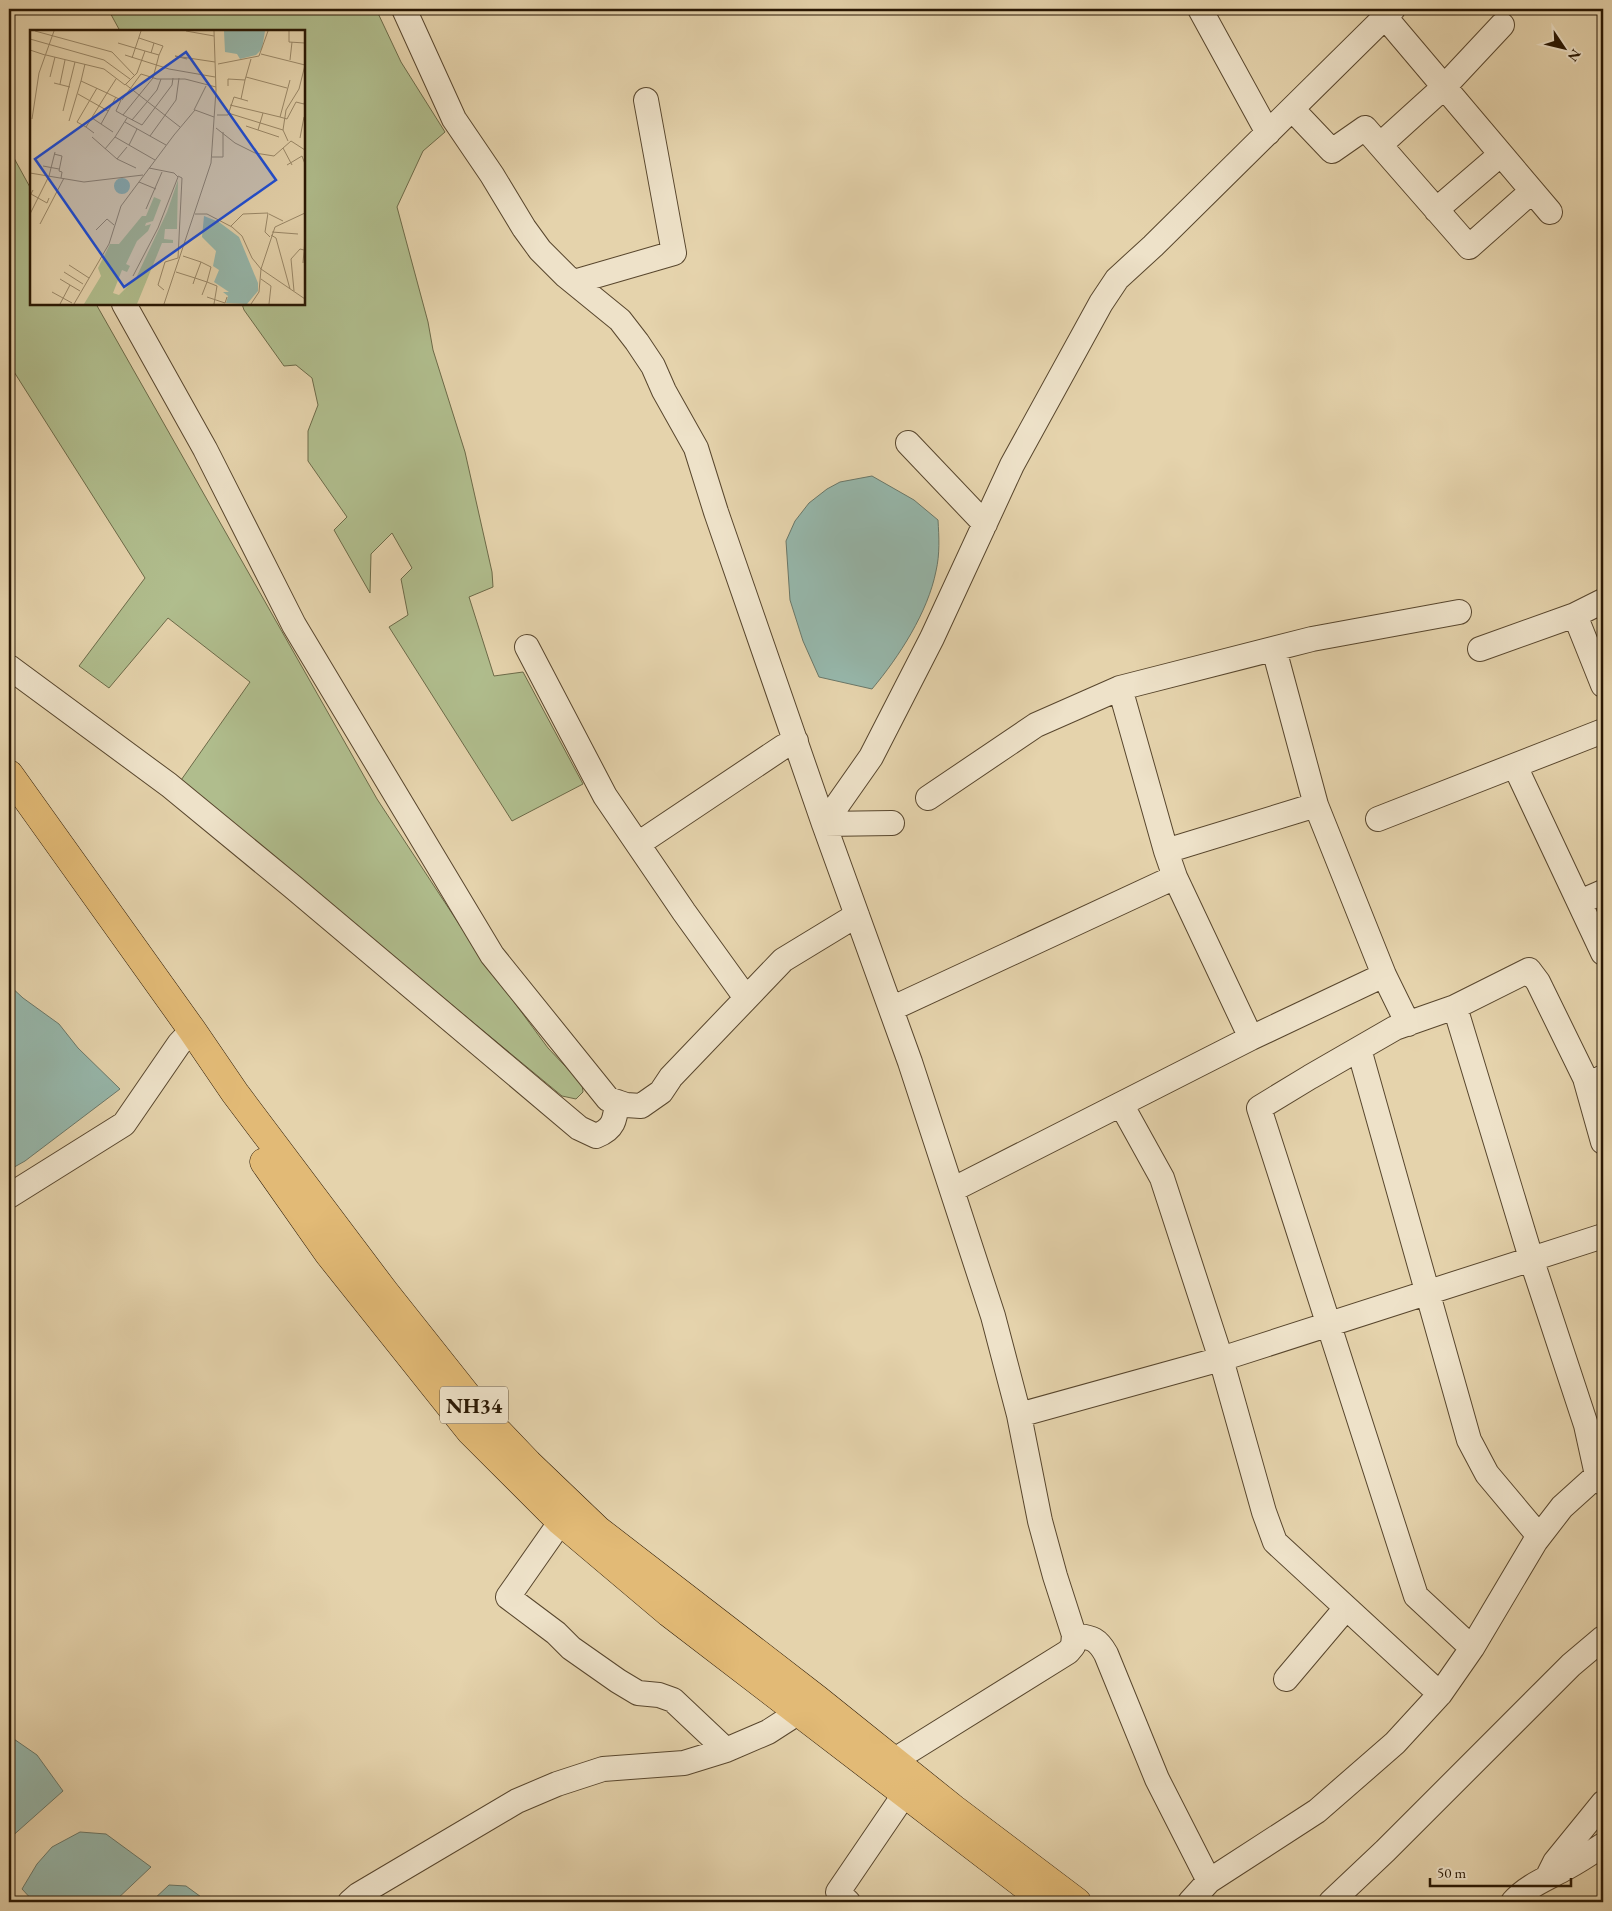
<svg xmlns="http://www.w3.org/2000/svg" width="1612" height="1911" font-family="'EB Garamond',serif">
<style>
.green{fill:#b0bd8d;stroke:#6c6a48}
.water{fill:#96b7ab;stroke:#6a7768}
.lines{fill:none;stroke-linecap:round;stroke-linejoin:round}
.minor-casing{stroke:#58462d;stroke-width:26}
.highway-casing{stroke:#291703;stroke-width:29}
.minor{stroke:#eee2c9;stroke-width:24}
.highway{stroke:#e2ba76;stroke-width:28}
.labels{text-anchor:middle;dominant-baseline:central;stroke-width:5;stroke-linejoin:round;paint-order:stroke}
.shield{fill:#eee2c9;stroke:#64543e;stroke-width:1}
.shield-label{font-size:21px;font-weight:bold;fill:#291703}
.inset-road{fill:none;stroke:#9a8868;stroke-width:1}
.view{fill:#1d4ed8;fill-opacity:0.15;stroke:#1d4ed8;stroke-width:2.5}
.inset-edge{fill:none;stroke:#291703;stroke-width:2.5}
</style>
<rect width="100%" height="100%" fill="#e5d3ac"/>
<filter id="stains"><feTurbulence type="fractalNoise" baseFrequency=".004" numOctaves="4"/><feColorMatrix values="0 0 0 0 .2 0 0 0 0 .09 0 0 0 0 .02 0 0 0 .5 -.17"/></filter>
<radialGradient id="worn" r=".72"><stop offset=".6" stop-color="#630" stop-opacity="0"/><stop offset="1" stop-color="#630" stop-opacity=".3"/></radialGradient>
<path class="green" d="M108,9H376L401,62L445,132L423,151L397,207L428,322L433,350L465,452L492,572L493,587L469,597L494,676L523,672L583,784L512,821L389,627L408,615L401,579L412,568L392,533L371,554L370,593L334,530L347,517L308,461V431L318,405L312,378L296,365L284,366L244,310L242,304H304V31H120Z
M9,149L31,189V304H96L377,799L480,956L548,1048L582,1084L583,1092L576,1099L562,1096L325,900L179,783L250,682L168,618L109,688L79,666L145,578L9,364Z"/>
<path class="water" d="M872,476L914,500L938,520C939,537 940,554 936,571C928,612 899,657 872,689L819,677L803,641L790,600L786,541L795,521L809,503L827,489L840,482Z
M9,985L23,998L59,1024L78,1048L120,1089L25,1161L9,1170Z
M11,1737L37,1755L63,1791L9,1839V1738Z
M80,1832L106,1834L151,1867L114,1902H34L22,1889L37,1864L52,1847Z
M169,1885L186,1886L208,1902H151Z"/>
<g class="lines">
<defs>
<path id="minor" d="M404,9L454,119L492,175L524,228L540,250L566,276L620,320L637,342L653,366L664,391L696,448L716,512L824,824L910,1062L993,1316L1019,1415L1040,1521L1055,1576L1074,1635L1073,1646L1068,1652L893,1761
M1200,9L1268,133
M1380,9L1385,17L1550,212
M1293,110L1332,151L1365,128L1469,247L1532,191
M1380,145L1444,87L1502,25
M1436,210L1501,154
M574,282L674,253L646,100
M124,304L205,449L294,625L492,955L608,1099L626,1105L641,1106L661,1092L671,1077L783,960L857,915
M908,443L985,524
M1575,615L1603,601
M527,647L605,796L684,912L746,998
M1480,649L1575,615L1603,685
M9,667L169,785L293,887L579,1128L596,1136C614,1129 615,1120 617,1102
M1120,688L1312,639L1459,612
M1515,766L1603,953
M928,798L1036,725L1120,688L1166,851
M1316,805L1384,975L1408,1024
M1378,819L1603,731
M824,824L871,757L932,638L1012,465L1101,303L1117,279L1153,246L1393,9
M824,824L892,823
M638,844L783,747L796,741
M1175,877L1251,1038
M1580,902L1603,892
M1455,1007L1395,1028L1310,1077L1259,1108L1416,1596L1472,1648
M891,1009L1175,877L1166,851L1316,805L1274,649
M1359,1049L1469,1440L1487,1474L1539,1536
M1603,1077L1597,1081L1585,1078L1538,982L1529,970L1455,1007L1531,1258L1586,1425L1597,1475L1603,1483
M1585,1078L1603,1142
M1121,1104L1162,1178L1221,1359L1264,1512L1275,1542L1440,1694
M952,1190L1251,1038L1384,975
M9,1196L124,1124L179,1044L192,1030
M1019,1415L1221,1359L1603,1236
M571,1507L508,1597L556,1633L571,1648L618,1681L638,1693L659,1695L673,1700L726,1750
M1074,1635C1092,1638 1097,1638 1106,1654L1157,1779L1209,1881
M1286,1679L1346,1608
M1548,1876L1555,1862L1603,1803
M350,1902L358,1895L517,1801L557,1784L603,1769L684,1763L726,1750L768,1732L799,1712
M848,1902L838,1892L904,1795
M1190,1902L1209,1881L1317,1811L1395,1743L1440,1694L1472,1648L1535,1542L1562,1507L1603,1470
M1331,1902L1385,1851L1571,1665L1603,1638
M1513,1902C1527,1886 1548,1878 1566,1868C1579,1861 1591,1853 1603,1845"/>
<path id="highway" d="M9,774L192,1030L235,1093L384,1291L484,1417L528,1463L598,1530L817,1699L954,1809L1077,1902
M264,1162L328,1253L470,1431L560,1521L669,1613L1046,1902"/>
</defs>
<use href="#minor" class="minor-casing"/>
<use href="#highway" class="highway-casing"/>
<use href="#minor" class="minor"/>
<use href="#highway" class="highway"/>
</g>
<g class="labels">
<rect class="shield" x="440" y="1386.5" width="68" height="37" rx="4"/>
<g class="shield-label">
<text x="474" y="1405">NH34</text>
</g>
</g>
<g transform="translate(30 30)">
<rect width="275" height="275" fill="#e5d3ac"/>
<path d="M148,150L147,199H135L134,209L143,210V213H132L107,274H54L71,246L68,238L80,214H89L112,186H116L124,167L131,170L123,191L116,193L115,196L121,194L118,201L107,211L96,234L100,236L97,242L92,240L83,263L89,265L106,248L137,182Z" fill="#b0bd8d"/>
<path d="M194,1H235L232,19L226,25L210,29L207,24L195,22ZM84 156a8 8 0 1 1 16 0a8 8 0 1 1-16 0ZM174,186L189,192L209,207L228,253V261L217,274L196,273L198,266L193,262H199L184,252L189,240L183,236L186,221L172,207Z" fill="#96b7ab"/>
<path class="inset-road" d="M5,1L82,22L104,45M156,1L184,6M259,1V12L275,13M109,8L124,13L121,23M0,9L74,30L100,49M124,13L133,16L129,25M0,20L15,25M231,24L275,35M16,25L74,39L95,55L107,43L115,21L88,13M95,25L139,39L185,47M102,28L111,1M157,29L145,26L185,32M260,30L262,12M188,34L229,26L238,1M20,47L25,27M216,47L257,58M260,50L250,87L257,89L266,72L274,74L275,70M51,51L55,34M24,53L40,57M30,54L35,30M95,54L150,97M198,56V49L215,50L221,29M48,64L78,81M211,69L215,50M92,70L111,44L127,49H155L186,57M200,75L250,87M164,80L176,56M33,81L45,32M198,83L253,100L258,111M93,85L112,95L142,55L143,48M187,85H198L204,67L218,71M62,88L83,102M2,89L9,43L24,1M102,90L127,60L131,49M39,91L51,51L77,63L86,49M95,92L136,115M71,94L86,67M216,96L228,100L233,83M56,97L47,92L67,58M186,98L205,113L225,123L244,126L261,111L275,120M228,100L249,107M253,100L256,80L269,59L275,35M64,103L56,97L77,63L91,70L86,81L93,85L123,48L129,25L115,21M120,106L146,70L149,48M62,107L87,129M85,107L97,88M270,108L274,87M99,115L107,99M97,117L87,129L106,138M253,118L262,135M75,119L85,107L125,130M24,124L32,126L29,141L32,142L31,148M182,127H193V102M257,135L272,126L275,134M13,136L29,139M0,143L54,152L113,145M148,146L152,148L148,228M109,152L126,159M3,160L1,164L17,173L19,168M116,179L132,142M0,184L19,146L25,122M165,184H177L202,197L212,206L222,228L231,239L275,269M239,184L253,191M10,194L34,148M201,196L213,184L238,183L235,202L240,207M66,200L77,189L84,195M242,202L268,204M241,205L246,208L260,259M153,226L171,232M273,233L275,209M39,235L59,248M34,242L53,254M146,242L165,248L171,232L181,237L177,252L165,248L163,254M103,246L128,198L148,147L144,143L119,138M30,249L50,261M231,249L241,256L239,274M134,260L128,255L135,232L148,228M264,261L261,229L270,219L274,220M22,262L42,273M172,265L177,252L187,256L184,274M177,267L195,273L197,267M30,274L40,255M44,274L79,214L91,176L144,105L165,80L184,87M134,274L181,133L186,60L184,1M221,274L229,262L231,239L245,197L275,183"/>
<path class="view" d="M156,22L246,150L94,257L5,129Z"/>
<rect width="275" height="275" class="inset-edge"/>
</g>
<rect width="1612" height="1911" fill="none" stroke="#e5d3ac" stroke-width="30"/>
<rect x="10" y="10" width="1592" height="1891" fill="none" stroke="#291703" stroke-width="2.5"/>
<rect x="15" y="15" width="1582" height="1881" fill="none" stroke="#291703"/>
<g transform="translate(1564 48) rotate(125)" stroke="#eee2c9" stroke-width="4" paint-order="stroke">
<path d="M0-4L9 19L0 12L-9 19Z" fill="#291703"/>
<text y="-8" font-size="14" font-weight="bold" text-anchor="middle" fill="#291703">N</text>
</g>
<path d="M1430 1878v8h141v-8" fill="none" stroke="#291703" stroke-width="2.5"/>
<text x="1437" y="1878" font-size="15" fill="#291703" stroke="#eee2c9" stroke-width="4" paint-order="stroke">50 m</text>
<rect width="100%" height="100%" filter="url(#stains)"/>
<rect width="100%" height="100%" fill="url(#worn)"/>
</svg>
